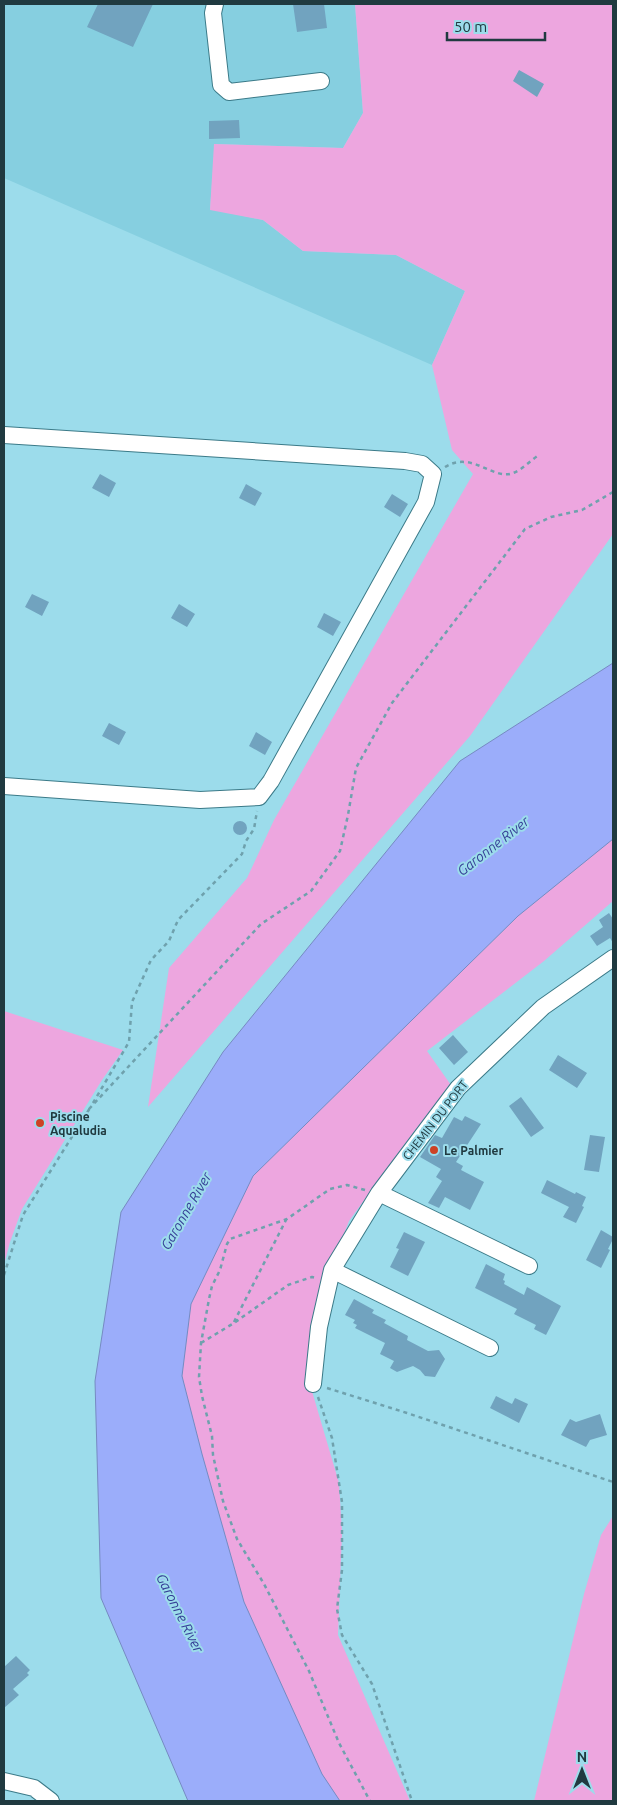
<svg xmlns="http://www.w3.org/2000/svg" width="617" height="1805" font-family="Ubuntu,sans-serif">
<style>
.built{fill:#86cfe0}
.green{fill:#eda6df}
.water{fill:#9badfa;stroke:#768ac2}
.building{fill:#71a3bf}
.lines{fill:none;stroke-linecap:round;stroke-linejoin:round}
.minor-casing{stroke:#3b7a88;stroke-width:18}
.path{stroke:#6fa1ad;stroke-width:2.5;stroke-dasharray:4 4;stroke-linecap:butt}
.minor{stroke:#fff;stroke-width:16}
.poi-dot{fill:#cd4225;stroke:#9cdceb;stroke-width:2}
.labels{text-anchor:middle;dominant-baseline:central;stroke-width:4;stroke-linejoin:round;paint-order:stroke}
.poi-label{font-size:12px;font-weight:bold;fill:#203a40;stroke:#9cdceb;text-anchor:start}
.street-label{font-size:12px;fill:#203a40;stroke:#9cdceb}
.water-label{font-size:14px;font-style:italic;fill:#353e96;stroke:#9cdceb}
</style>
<rect width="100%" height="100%" fill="#9cdceb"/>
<path class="built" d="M4,4H355L363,113L343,148L215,144L210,209L263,220L303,251L396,255L465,291L432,365L4,178Z"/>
<path class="green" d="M355,4H613V534L470,736L148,1107L169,968L247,878L274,820L473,474L452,450L432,365L465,291L396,255L303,251L263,220L210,210L214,144L343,148L363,113Z
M613,839V901L544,961L427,1051L453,1088L416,1129L349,1221L322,1289L309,1381L339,1483L342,1532L338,1635L410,1801H340L322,1775L244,1602L202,1454L182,1376L191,1304L253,1176L518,916Z
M4,1011L123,1050L102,1080L22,1209L10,1242L4,1265Z
M613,1516V1801H534L584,1594L601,1535Z"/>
<path class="water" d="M613,663V839L518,916L253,1176L191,1304L182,1376L202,1454L244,1602L322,1774L340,1801H188L101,1598L95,1381L121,1212L223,1052L460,761Z"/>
<path class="building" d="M98,4H153L133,47L87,27Z
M293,4H324L327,28L297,32Z
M519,70L544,84L537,97L513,81Z
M239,120L240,138L209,139V121Z
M100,474L116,483L109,497L92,488Z
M246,484L262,493L255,506L239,498Z
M392,494L408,504L400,517L384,507Z
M32,594L49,602L42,616L25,607Z
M179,604L195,614L187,627L171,618Z
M324,613L341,622L333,636L317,627Z
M109,723L126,732L119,745L102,736Z
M256,732L272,742L265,755L249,746Z
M233 828a7 7 0 1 1 14 0a7 7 0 1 1-14 0Z
M609,913L613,919V943L610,938L597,946L590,936L603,927L599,920Z
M453,1035L468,1052L454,1065L439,1048Z
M558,1055L587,1073L577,1088L549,1070Z
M521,1097L544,1128L531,1137L509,1106Z
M465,1116L481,1124L456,1162L463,1166L461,1170L484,1182L470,1210L445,1197L439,1208L428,1203L442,1181L436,1177L441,1169L420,1157L435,1135L442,1138L454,1117L462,1121Z
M590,1135L605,1137L599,1172L584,1170Z
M547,1180L575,1194L576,1192L586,1197L582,1206L584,1207L576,1223L563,1217L569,1207L541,1193Z
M601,1230L613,1237V1239L608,1249L610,1250L601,1268L586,1260Z
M404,1232L425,1242L408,1276L390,1267L399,1249L396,1248Z
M486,1264L505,1274L503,1280L505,1281L504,1284L524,1295L527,1287L561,1306L546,1335L534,1329L536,1325L514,1314L517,1309L475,1288Z
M354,1299L374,1310L372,1313L386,1320L384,1323L408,1336L407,1340L428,1351L439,1350L445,1359L435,1377L425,1376L420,1370L413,1366L397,1372L390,1368L394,1361L380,1354L385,1343L355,1328L357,1325L353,1323L355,1320L345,1315Z
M496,1396L512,1404L515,1398L528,1404L519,1423L490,1408Z
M600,1414L607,1435L590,1440L586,1447L561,1435L570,1419L576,1422Z
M16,1656L30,1670L27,1673L29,1675L13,1689L19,1695L4,1708V1667Z"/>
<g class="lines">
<defs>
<path id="minor" d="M215,4L213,13L221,85L229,92L321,81
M4,435L405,461L422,464L433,474L426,502L271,781L259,797L200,800L4,786
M379,1193L529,1266
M332,1270L490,1348
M313,1384L319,1327L332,1270L379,1193L458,1088L543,1007L613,958
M4,1781L34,1788L51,1801"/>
</defs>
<use href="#minor" class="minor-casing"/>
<path class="path" d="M445,467C472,450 493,481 513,473C522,470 531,460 539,455
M93,1103L129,1042L132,1002L151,960L169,941L178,920L242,854L246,841L254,829L257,811
M89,1109L261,924L311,891L340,851L348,815L356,768L392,703L525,529L551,517L582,510L613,492
M365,1190L347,1185L330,1189L287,1219L230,1239L227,1244L220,1270L212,1286L209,1299L201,1343L199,1377L202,1396L212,1436L213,1455L223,1501L237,1539L264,1584L309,1671L339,1743L370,1801
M4,1275L23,1215L90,1108
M234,1322L286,1220
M201,1343L234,1323L288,1285L312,1277L316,1278
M327,1388L407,1413L613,1482
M318,1397L332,1438L342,1502V1570L337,1609L342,1635L372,1684L412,1801"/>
<use href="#minor" class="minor"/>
</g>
<g class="poi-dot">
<circle cx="40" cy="1123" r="5"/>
<circle cx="434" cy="1150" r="5"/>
</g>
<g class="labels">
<g class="poi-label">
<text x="50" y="1116">Piscine<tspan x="50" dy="14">Aqualudia</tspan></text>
<text x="444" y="1150">Le Palmier</text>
</g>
<g class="street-label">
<text transform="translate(435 1120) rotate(-52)">CHEMIN DU PORT</text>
</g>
<g class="water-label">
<text transform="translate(493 846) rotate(-38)">Garonne River</text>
<text transform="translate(186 1211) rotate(-60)">Garonne River</text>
<text transform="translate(180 1613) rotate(63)">Garonne River</text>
</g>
</g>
<rect width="617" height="1805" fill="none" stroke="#203a40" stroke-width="10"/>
<g transform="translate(582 1770)" stroke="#9cdceb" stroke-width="4" paint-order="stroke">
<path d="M0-4L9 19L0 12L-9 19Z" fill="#203a40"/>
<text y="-8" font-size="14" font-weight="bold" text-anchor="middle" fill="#203a40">N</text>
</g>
<path d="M447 32v8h98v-8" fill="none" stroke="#203a40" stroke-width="2.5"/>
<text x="454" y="32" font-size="15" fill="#203a40" stroke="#9cdceb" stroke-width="4" paint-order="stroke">50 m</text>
</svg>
